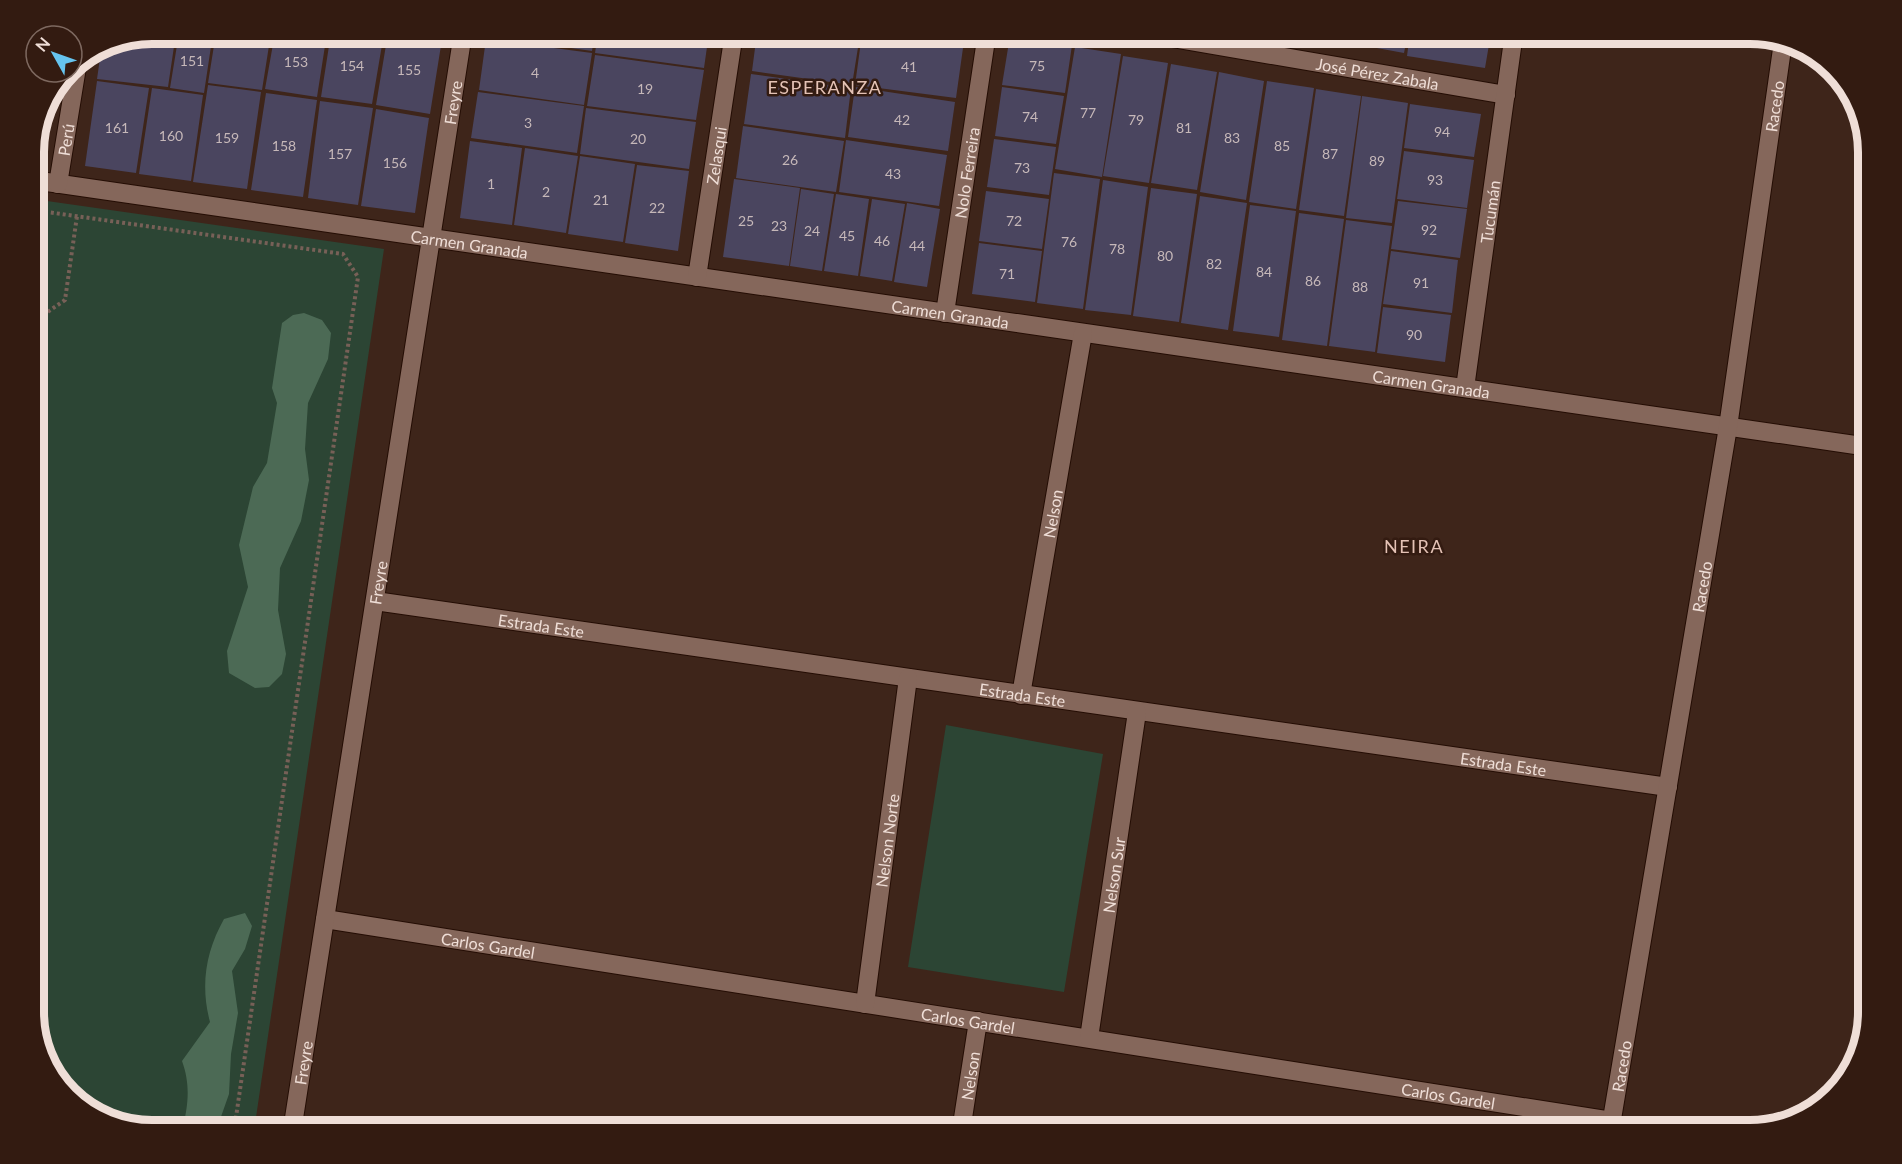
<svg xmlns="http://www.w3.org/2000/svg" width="1902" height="1164" font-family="Lato,sans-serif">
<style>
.green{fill:#2c4534}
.forest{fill:#4c6a55}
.building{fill:#4a455f}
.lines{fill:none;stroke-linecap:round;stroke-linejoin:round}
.street-casing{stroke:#240d04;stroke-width:20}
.path{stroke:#776057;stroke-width:4;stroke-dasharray:3 3;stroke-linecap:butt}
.street{stroke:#85675b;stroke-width:18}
.labels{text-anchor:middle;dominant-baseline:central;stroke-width:5;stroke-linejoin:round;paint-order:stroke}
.number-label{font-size:14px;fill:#c6b8b9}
.street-label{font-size:16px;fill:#efded7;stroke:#331b11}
.neighbourhood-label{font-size:18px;letter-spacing:1.5px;fill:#e4c2b5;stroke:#331b11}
.rim{fill:none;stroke:#efded7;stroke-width:8}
</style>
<rect width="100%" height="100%" fill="#3e251a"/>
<path class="green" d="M33,199L384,249L254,1131H151L92,1115L49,1072L33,1020Z
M946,725L1103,754L1064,992L908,967Z"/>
<path class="forest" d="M304,313L322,320L331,333L328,359L308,403L305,449L309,480L301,521L280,568L278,610L286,654L282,674L269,687L255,688L229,673L227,651L248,587L239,545L253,487L267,463L277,403L272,388L282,323L293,315Z
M245,913L252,926L245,949L232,971L238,1013L231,1054L229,1094L216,1131H182C188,1106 191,1086 182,1061L210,1022C200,985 206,951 224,919Z"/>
<path class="building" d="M151,33H176L168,87L97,79L102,44Z
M179,33H213L204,93L170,88Z
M216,33H271L262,90L208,83Z
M275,33H327L317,97L265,89Z
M331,33H384L372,104L321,97Z
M388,33H443L430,114L376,105Z
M487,33H595L592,51L487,36Z
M598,33H709L704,68L595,53Z
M757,33L860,35L852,85L752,71Z
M886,33H965L963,45Z
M1303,33H1354L1352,44L1302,36Z
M1357,33H1408L1404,53L1355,44Z
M1410,33H1491L1485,68L1407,56Z
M862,34L963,48L956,98L855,85Z
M1010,36L1072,45L1065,93L1002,85Z
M486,39L592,53L584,105L479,90Z
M1075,47L1121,54L1102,177L1055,169Z
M595,55L704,70L696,120L587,106Z
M1123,56L1168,63L1149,183L1103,176Z
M1171,64L1217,72L1197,190L1151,183Z
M1219,72L1264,81L1246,200L1200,192Z
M751,74L851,88L845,138L744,124Z
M97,81L149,88L136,173L85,166Z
M1267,81L1314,88L1296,209L1249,202Z
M208,85L261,92L247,189L193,182Z
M855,87L955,102L948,151L848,137Z
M1002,87L1064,96L1056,144L995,136Z
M152,88L203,95L191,181L139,174Z
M1316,89L1361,96L1344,216L1299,210Z
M52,90L42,157L33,155V144L45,99Z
M478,92L584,106L577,153L471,138Z
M266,93L317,100L303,197L251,190Z
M1362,96L1408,103L1392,223L1346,218Z
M320,101L373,108L358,205L308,198Z
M1410,104L1481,114L1474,157L1404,148Z
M586,108L696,122L689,169L580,154Z
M376,109L429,118L415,213L361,206Z
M743,126L844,141L836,192L736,178Z
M994,139L1056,147L1049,195L987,187Z
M846,140L947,155L939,206L839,192Z
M470,141L522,148L512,225L460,218Z
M525,148L578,156L566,233L514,225Z
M1404,151L1474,160L1467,208L1397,199Z
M580,156L635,164L623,242L568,234Z
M637,165L689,171L678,251L625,243Z
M1054,173L1100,179L1083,309L1037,303Z
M734,179L800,188L789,266L723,257Z
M1103,180L1148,187L1131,315L1085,310Z
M1151,188L1197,194L1179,322L1133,316Z
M801,189L834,194L822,271L790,266Z
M986,191L1049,199L1042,249L979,241Z
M836,194L869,199L858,276L824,271Z
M1200,196L1247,203L1228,330L1181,323Z
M872,199L905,204L892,281L860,276Z
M1398,201L1467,209L1460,258L1391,249Z
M907,203L940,209L927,287L894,282Z
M1250,205L1296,211L1279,337L1233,331Z
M1299,213L1344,219L1327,346L1282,340Z
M1346,220L1392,226L1375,352L1329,346Z
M979,243L1042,251L1035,302L972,294Z
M1391,251L1458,260L1452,313L1383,304Z
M1383,307L1451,315L1445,362L1377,353Z"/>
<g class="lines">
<defs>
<g id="street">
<path id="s1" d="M1143,33L1506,95"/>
<path id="s2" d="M33,180L1869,447"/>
<path id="s3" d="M58,184L78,61"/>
<path id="s4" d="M697,277L734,33"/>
<path id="s5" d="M945,313L987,33"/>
<path id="s6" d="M1465,388L1514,33"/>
<path id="s7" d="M375,601L1668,787"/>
<path id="s8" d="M1021,695L1083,333"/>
<path id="s9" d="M325,919L1612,1121"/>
<path id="s10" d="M865,1004L908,678"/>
<path id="s11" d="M1089,1038L1137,712"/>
<path id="s12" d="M292,1131L463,33"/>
<path id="s13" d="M961,1131L978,1021"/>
<path id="s14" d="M1610,1131L1728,427L1783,42"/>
</g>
</defs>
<use href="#street" class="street-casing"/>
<path class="path" d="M33,210L343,254L358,277L234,1131
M33,322L65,300L77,216"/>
<use href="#street" class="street"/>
</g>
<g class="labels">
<g class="number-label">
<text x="192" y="60">151</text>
<text x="296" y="61">153</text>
<text x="352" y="65">154</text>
<text x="1037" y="65">75</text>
<text x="909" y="66">41</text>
<text x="409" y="69">155</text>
<text x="535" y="72">4</text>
<text x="645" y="88">19</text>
<text x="1088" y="112">77</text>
<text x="1030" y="116">74</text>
<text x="902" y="119">42</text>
<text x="1136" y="119">79</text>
<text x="528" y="122">3</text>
<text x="117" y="127">161</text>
<text x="1184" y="127">81</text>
<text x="1442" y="131">94</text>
<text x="171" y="135">160</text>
<text x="227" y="137">159</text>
<text x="1232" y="137">83</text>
<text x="638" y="138">20</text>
<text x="284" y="145">158</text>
<text x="1282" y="145">85</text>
<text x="340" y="153">157</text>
<text x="1330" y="153">87</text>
<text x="790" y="159">26</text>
<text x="1377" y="160">89</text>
<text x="395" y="162">156</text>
<text x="1022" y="167">73</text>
<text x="893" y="173">43</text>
<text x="1435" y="179">93</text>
<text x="491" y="183">1</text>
<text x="546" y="191">2</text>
<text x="601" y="199">21</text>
<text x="657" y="207">22</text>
<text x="746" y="220">25</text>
<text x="1014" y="220">72</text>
<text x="779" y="225">23</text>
<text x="1429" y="229">92</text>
<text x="812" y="230">24</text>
<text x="847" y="235">45</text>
<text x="882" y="240">46</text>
<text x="1069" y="241">76</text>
<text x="917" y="245">44</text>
<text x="1117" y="248">78</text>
<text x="1165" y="255">80</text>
<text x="1214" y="263">82</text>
<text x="1264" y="271">84</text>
<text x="1007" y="273">71</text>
<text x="1313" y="280">86</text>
<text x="1421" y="282">91</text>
<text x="1360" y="286">88</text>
<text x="1414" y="334">90</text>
</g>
<g class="street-label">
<text stroke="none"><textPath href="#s1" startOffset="238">José Pérez Zabala</textPath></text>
<text stroke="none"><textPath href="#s12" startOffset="1041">Freyre</textPath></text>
<text stroke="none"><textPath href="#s14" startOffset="1038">Racedo</textPath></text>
<text stroke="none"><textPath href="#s3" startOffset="45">Perú</textPath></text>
<text stroke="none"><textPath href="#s4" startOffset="123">Zelasqui</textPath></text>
<text stroke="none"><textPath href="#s5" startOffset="142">Nolo Ferreira</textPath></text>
<text stroke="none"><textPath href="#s6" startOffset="178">Tucumán</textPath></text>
<text stroke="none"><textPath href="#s2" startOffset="441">Carmen Granada</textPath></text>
<text stroke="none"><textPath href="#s2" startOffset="927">Carmen Granada</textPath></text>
<text stroke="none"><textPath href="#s2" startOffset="1413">Carmen Granada</textPath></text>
<text stroke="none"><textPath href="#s8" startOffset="184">Nelson</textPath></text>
<text stroke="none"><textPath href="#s12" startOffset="555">Freyre</textPath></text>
<text stroke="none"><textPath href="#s14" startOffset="552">Racedo</textPath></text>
<text stroke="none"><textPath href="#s7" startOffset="168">Estrada Este</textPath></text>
<text stroke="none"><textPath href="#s7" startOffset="654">Estrada Este</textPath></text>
<text stroke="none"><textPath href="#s7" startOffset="1140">Estrada Este</textPath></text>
<text stroke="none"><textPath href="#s10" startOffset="165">Nelson Norte</textPath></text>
<text stroke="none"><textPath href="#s11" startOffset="165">Nelson Sur</textPath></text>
<text stroke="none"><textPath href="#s9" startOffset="165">Carlos Gardel</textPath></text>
<text stroke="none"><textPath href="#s9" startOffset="651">Carlos Gardel</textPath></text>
<text stroke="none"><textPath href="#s12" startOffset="69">Freyre</textPath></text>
<text stroke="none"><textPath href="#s14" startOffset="66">Racedo</textPath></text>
<text stroke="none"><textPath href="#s13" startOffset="56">Nelson</textPath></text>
<text stroke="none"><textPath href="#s9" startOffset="1137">Carlos Gardel</textPath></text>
</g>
<g class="neighbourhood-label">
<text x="825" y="87">ESPERANZA</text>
<text x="1414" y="546">NEIRA</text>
</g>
</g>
<path d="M0 0H1902V1164H0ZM152 44H1750A108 108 0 0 1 1858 152V1012A108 108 0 0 1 1750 1120H152A108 108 0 0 1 44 1012V152A108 108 0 0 1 152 44Z" fill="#331b11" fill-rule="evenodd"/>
<path class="rim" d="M152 44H1750A108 108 0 0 1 1858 152V1012A108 108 0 0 1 1750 1120H152A108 108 0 0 1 44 1012V152A108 108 0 0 1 152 44Z"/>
<g transform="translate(54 54) rotate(310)"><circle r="28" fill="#331b11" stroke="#7e6960" stroke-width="1.5"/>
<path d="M0-4.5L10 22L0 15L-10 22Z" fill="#66c4ef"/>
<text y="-9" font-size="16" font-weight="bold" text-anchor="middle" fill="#efded7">N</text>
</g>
</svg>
